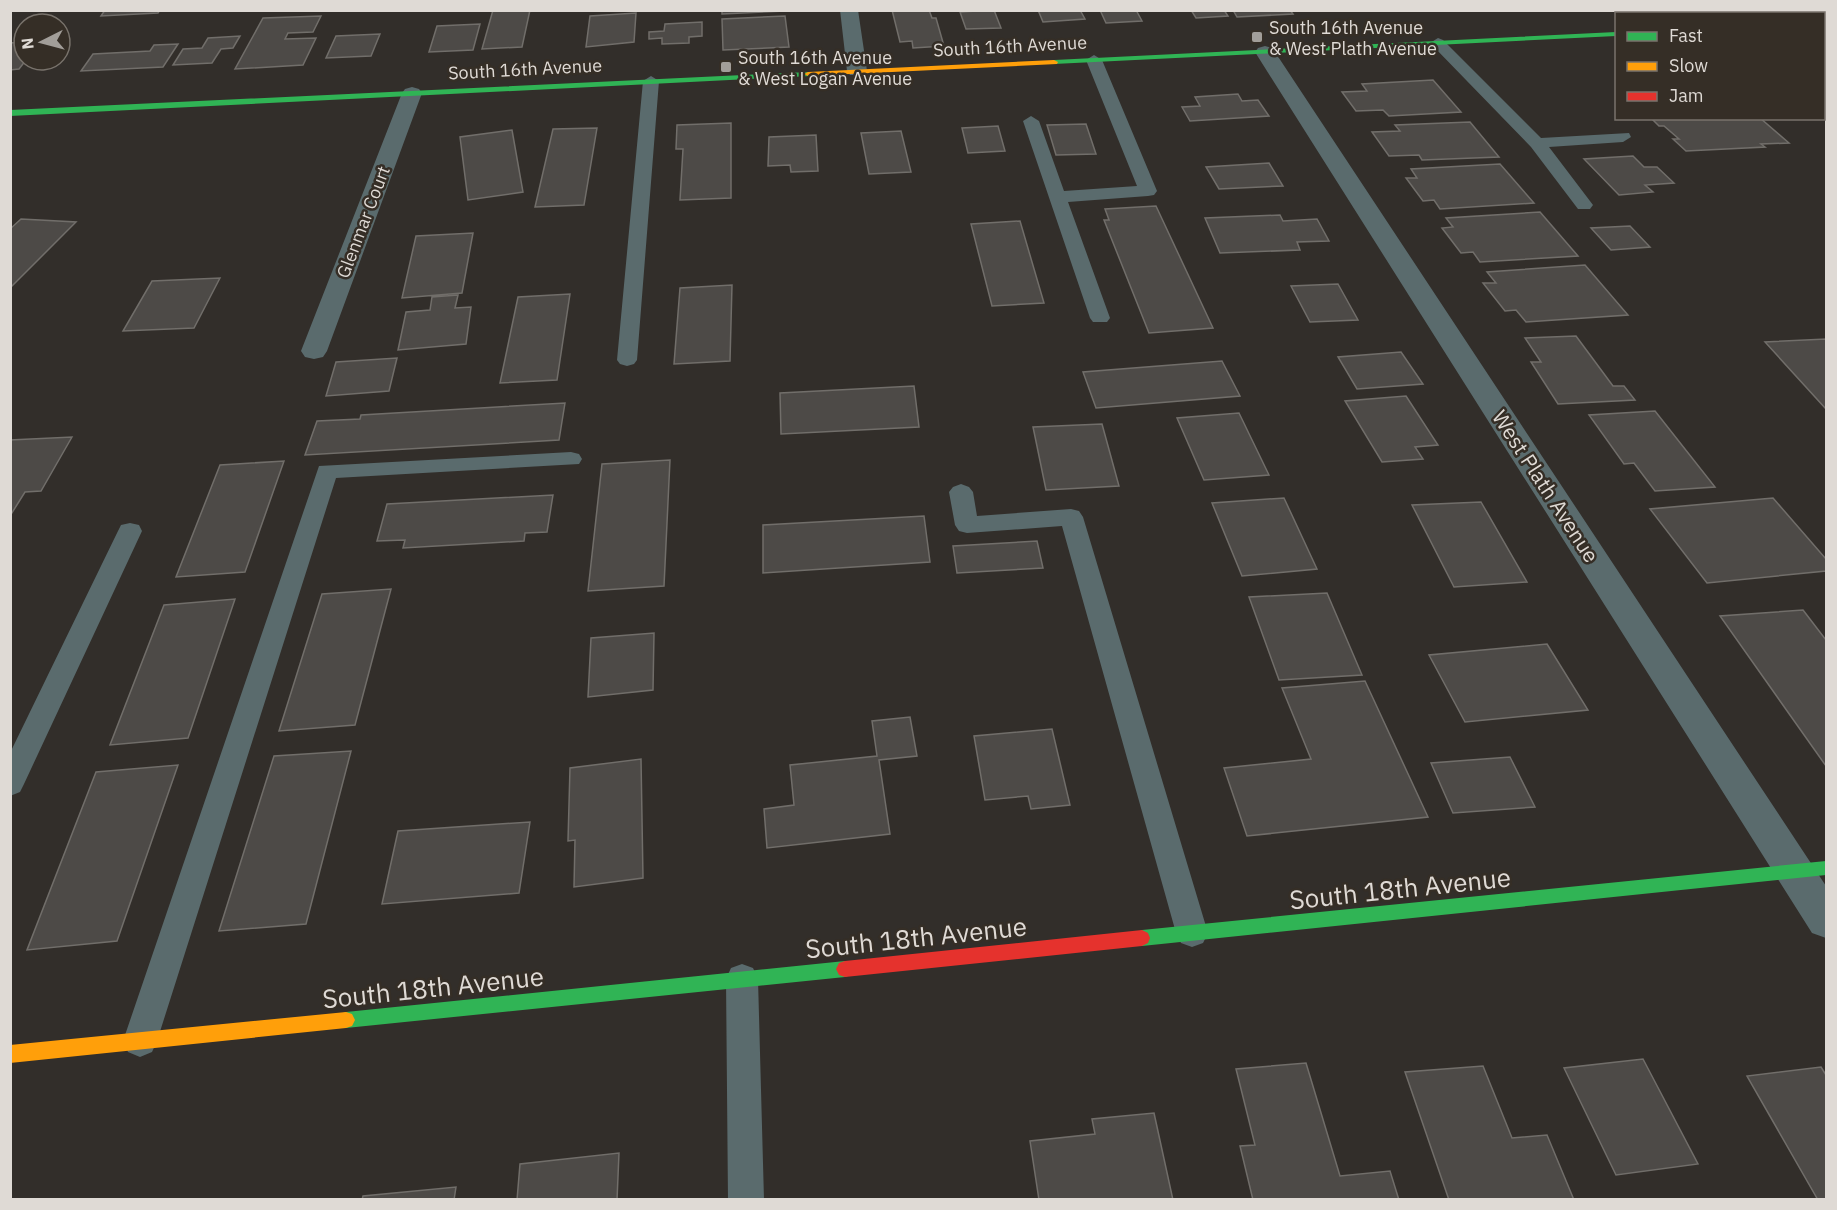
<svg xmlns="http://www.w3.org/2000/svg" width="1837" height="1210" font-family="'IBM Plex Sans',sans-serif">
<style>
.building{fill:#4d4a47;stroke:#716e6a;stroke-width:1.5}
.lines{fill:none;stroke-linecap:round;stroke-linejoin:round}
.lane{fill:#5a6b6d;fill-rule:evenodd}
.street{fill:#5a6b6d;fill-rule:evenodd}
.fast{fill:#30b455;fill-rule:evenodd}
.slow{fill:#ff9f0a;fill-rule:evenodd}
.jam{fill:#e5322d;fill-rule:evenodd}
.poi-dot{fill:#a29e99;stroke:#352e26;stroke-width:2}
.labels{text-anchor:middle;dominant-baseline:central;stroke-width:5;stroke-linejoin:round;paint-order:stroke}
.far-poi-label{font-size:18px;fill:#dfdad5;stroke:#352e26;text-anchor:start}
.far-street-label{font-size:18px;fill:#dfdad5;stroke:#352e26}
.street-label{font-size:21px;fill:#dfdad5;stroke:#352e26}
.near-street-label{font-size:26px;fill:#dfdad5;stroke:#352e26}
</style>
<rect width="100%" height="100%" fill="#322e2a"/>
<path class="building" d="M105,10H160L158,13L101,16Z
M493,10H530L522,47L482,49Z
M722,10H785V11L722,14Z
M892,10H929L932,18H936L944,46L913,48L912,41L900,42Z
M994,10L1001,28L966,29L960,12Z
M1038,10H1080L1085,19L1043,22Z
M1100,10H1136L1142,21L1106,23Z
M1191,10H1224L1228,16L1196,18Z
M1233,10H1290L1293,14L1237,17Z
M636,13L634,42L586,47L590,16Z
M321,16L313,32L288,33L285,39L316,38L303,65L235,69L263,18Z
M785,16L789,47L723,50L722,19Z
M702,22V36L689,37V43L662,44V38L649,39V32L664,31L665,24Z
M480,24L473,50L429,52L437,26Z
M380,34L371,56L326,58L336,36Z
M240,36L233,48L221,49L212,63L173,65L183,49L202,48L208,38Z
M24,42V60H26L19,69L10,70V43Z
M178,44L163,67L81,71L93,54L150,51L154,45Z
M1433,80L1461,112L1389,116L1383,110L1356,111L1342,92L1367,91L1362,84Z
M1238,94L1242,101L1258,100L1269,116L1190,121L1182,107L1200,106L1195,97Z
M1651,118H1760L1789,143L1761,144L1765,147L1686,151L1673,139H1679L1664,126H1659Z
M1470,122L1499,157L1422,160L1419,155L1389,156L1372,132L1400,131L1395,125Z
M731,123V198L680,200L683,149H676L677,125Z
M1086,124L1096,154L1056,155L1047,125Z
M998,126L1005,151L968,153L962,128Z
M597,128L584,205L535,207L553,129Z
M512,130L523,192L468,200L460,137Z
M901,131L911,172L869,174L861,133Z
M816,135L818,171L791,172L790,165L768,166L769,137Z
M1633,156L1644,167H1657L1674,183L1645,185L1653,192L1619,195L1584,159Z
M1269,163L1283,186L1219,189L1206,167Z
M1500,164L1534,203L1440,209L1434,200L1423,201L1406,178H1417L1411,169Z
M1156,206L1213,328L1149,333L1104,220H1109L1105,209Z
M1540,212L1578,256L1480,262L1473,252L1461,253L1442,228L1453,227L1446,218Z
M1280,215L1283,221L1317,219L1329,241L1297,242L1300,250L1220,253L1205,218Z
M21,219L76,222L10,288V229Z
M1020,221L1044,303L992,306L971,224Z
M1630,226L1650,247L1611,250L1591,228Z
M473,233L462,293L402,298L416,236Z
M1585,265L1628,315L1526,322L1516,310L1505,311L1483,283H1496L1487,272Z
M220,278L194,328L123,331L152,281Z
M1338,284L1358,320L1310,322L1291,286Z
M732,285L730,361L674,364L680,288Z
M570,294L557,380L500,383L518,297Z
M458,295L455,308L471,307L466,344L398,350L406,312L430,310L432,297Z
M1576,336L1613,386H1624L1635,400L1558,404L1531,362H1541L1525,338Z
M1826,339V409L1765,342Z
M1401,352L1423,384L1357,389L1338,357Z
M397,358L389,391L326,396L336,362Z
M1222,361L1240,396L1096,408L1083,372Z
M914,386L919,427L781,434L780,393Z
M1406,396L1438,445L1415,447L1423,459L1382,462L1345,401Z
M565,403L559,440L305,455L317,421L360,419L361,415Z
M1655,411L1715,487L1655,491L1634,463L1624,464L1589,415Z
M1239,413L1269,475L1204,480L1177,418Z
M1102,424L1119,486L1046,490L1033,427Z
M72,437L41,491L25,492L10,516V440Z
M670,460L664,586L588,591L602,464Z
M284,461L245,572L176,577L220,465Z
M553,495L547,532L525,533L524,541L403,548L405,540L377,541L387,504Z
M1284,498L1317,569L1242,576L1212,503Z
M1773,498L1826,559V571L1707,583L1650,509Z
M1481,502L1527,582L1454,587L1412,505Z
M924,516L930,562L763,573V525Z
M1037,541L1043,568L957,573L953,546Z
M391,589L355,725L279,731L322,594Z
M1327,593L1362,675L1279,680L1249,597Z
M235,599L188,738L110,745L164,605Z
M1803,610L1826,640V766L1720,616Z
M654,633L653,690L588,697L591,638Z
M1547,644L1588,710L1465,722L1429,655Z
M1365,681L1428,817L1247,836L1224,768L1311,759L1282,688Z
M910,717L917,756L879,760L890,834L767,848L764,809L794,805L790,765L877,756L872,721Z
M1052,729L1070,805L1031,809L1028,796L985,800L974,736Z
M351,751L306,924L219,931L274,756Z
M1510,757L1535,807L1453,813L1431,763Z
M641,759L643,878L574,887L575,840L568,841L570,768Z
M178,765L117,941L27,950L96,772Z
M530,822L519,893L382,904L398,831Z
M1643,1059L1698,1164L1616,1175L1564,1068Z
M1306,1063L1340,1176L1390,1171L1399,1200H1253L1240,1146L1255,1145L1236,1069Z
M1483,1066L1512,1138L1547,1135L1574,1200H1449L1405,1072Z
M1821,1067L1826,1075V1200H1818L1747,1076Z
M1154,1113L1173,1200H1039L1030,1141L1095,1134L1092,1119Z
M619,1153L617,1200H517L520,1164Z
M456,1187L454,1200H362L363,1196Z"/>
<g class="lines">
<path class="lane" d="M1438,38L1443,40L1541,138L1629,133L1631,137L1623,142L1549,147L1593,205L1590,209H1578L1531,147L1433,46L1430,43Z
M1094,55L1102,60L1157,191L1154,195L1148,196L1068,202L1110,318L1107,322H1093L1090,318L1023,121L1031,116L1039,121L1064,191L1137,186L1086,60Z
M651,76L659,81L637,360L634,364L627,366L620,364L617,360L643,81Z
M571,452L579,454L582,459L579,464L336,478L157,1041L152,1052L140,1057L128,1052L123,1041L319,466Z
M961,484L969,487L973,492L977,516L1071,509L1079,511L1083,517L1208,933L1203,943L1192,947L1181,943L1176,933L1062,526L967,533L959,531L955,525L949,492L953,487Z
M130,523L139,525L142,531L24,784L20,792L10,796V753L118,531L121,525Z
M742,964L753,968L758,979L764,1200H728L726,979L731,968Z"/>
<path class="street" d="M840,10H858L867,71L864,75H850L847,71Z
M1265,46L1272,48L1275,52L1826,886V938L1812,933L1255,52L1258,48Z
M412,87L419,89L422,93L327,351L323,357L314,359L305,357L301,351L402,93L405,89Z
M1824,100H1826V115H1824Z"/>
<path class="fast" d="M1699,10H1707L1709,14H1701Z
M1616,32V36L1054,64L1050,62L1054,60Z
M808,72H811V76L10,116V110Z
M1826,861V875L1142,946L1136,943L1134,938L1136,933L1142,930Z
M845,961L851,963L854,969L851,975L845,977L346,1028L340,1026L337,1020L340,1014L346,1012Z"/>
<path class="slow" d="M1824,22H1826V26H1824Z
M1054,60L1058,62L1057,64L808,76L804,74L808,72Z
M346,1012L352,1014L355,1020L352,1026L346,1028L10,1063V1045Z"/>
<path class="jam" d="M1142,930L1148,933L1150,938L1148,943L1142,946L845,977L839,975L836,969L839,963L845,961Z"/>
</g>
<g class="poi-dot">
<rect x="1251" y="31" width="12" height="12" rx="3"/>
<rect x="720" y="61" width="12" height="12" rx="3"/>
</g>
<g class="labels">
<g class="far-poi-label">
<text x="1269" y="27">South 16th Avenue<tspan x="1269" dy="21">&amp; West Plath Avenue</tspan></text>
<text x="738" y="57">South 16th Avenue<tspan x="738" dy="21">&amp; West Logan Avenue</tspan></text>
</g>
<g class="far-street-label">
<text transform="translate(1010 46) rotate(-3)">South 16th Avenue</text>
<text transform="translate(525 69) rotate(-3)">South 16th Avenue</text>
<text transform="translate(363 222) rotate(-69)">Glenmar Court</text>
</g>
<g class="street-label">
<text transform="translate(1546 486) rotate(57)">West Plath Avenue</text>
</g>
<g class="near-street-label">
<text transform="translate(1400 888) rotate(-6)">South 18th Avenue</text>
<text transform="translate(916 937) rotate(-6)">South 18th Avenue</text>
<text transform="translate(433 987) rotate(-6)">South 18th Avenue</text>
</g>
</g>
<rect width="1837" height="1210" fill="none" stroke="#dfdad5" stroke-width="24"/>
<rect x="1615" y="12" width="210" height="108" fill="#352e26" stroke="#79736c" stroke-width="1.5"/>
<rect x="1627" y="32" width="30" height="9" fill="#30b455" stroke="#79736c" stroke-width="1.5"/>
<text x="1669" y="42" font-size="18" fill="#dfdad5">Fast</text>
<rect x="1627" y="62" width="30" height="9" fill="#ff9f0a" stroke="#79736c" stroke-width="1.5"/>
<text x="1669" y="72" font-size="18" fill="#dfdad5">Slow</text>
<rect x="1627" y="92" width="30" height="9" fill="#e5322d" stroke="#79736c" stroke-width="1.5"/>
<text x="1669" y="102" font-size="18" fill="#dfdad5">Jam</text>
<g transform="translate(42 42) rotate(264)"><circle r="28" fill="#352e26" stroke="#79736c" stroke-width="1.5"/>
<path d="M0-4.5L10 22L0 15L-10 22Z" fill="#a29e99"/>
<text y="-9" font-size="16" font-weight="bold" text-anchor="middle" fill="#dfdad5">N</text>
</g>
</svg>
